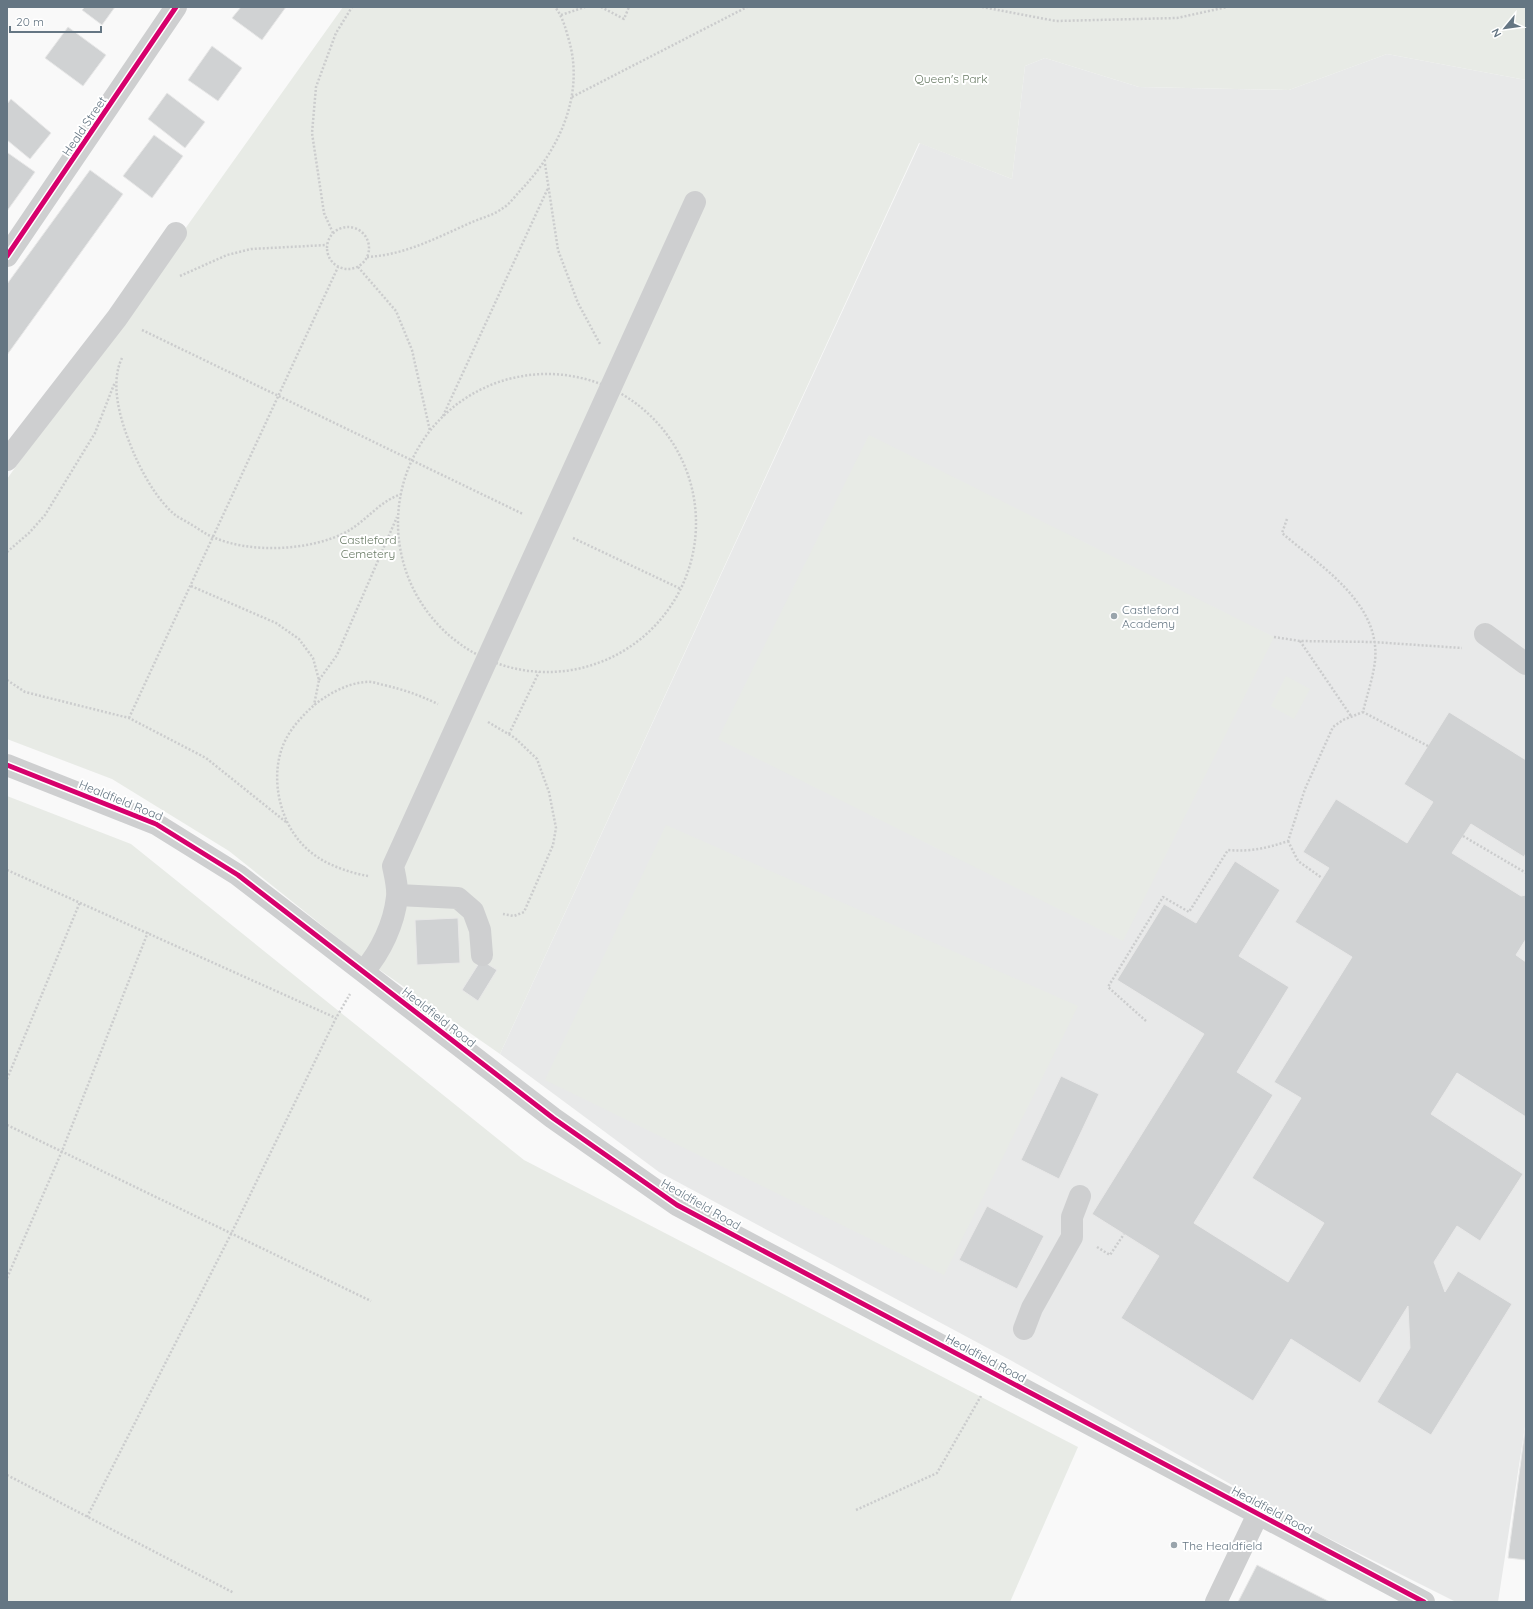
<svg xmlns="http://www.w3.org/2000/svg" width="1533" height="1609" font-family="Quicksand,sans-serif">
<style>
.built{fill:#e8e9e9}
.green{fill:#e8ebe6}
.building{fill:#d0d2d3;stroke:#e8e8e8}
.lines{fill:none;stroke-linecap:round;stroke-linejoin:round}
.path{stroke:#cbcccd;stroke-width:2.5;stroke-dasharray:2 2;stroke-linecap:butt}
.minor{stroke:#cecfd0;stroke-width:22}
.cycleway-casing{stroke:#fff;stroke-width:8}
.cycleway{stroke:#d6006c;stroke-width:5}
.poi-dot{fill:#99a4ac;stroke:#fff;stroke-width:1.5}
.labels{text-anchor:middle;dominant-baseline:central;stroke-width:4;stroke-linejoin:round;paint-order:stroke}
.park-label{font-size:12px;fill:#687a64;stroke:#fff}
.street-label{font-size:12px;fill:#657683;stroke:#fff}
.poi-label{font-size:12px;fill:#657683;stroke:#fff;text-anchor:start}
</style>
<rect width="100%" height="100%" fill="#f9f9f9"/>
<path class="built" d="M1387,54L1526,80V1420L1498,1602H1456L1310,1529L1012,1361L659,1172L500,1054L920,143L1012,179L1025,66L1045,58L1139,87L1289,90Z"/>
<path class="green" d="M343,7H1526V80L1387,54L1289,90L1139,87L1045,58L1025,66L1012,179L919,143L500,1054L364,959L229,851L112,779L7,739V479Z
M869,435L1274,637L1123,941L718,739Z
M1286,676L1310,689L1294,719L1271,706Z
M7,796L131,844L524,1160L1078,1447L1010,1602H7Z
M666,825L1078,1006L944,1275L545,1080Z"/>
<path class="building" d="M85,7H115L102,25L82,10Z
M241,7H286L262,40L232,18Z
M68,27L106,55L83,86L45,58Z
M212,46L242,68L218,101L188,80Z
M167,93L205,122L185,148L148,119Z
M11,99L51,133L30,159L7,140V104Z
M154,135L183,156L152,198L123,176Z
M8,153L35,172L7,211V155Z
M90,170L123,194L7,355V284Z
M1449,712L1526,760V853L1524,857L1471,824L1452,853L1521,896L1526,895V939L1516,955L1526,962V1117L1457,1073L1431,1114L1523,1174L1480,1241L1457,1226L1434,1262L1445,1292L1458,1271L1512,1304L1431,1435L1377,1402L1410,1348L1408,1306L1360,1383L1291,1339L1253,1401L1121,1318L1159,1256L1092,1214L1204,1034L1117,980L1164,904L1196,923L1235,861L1280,890L1239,956L1289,987L1237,1072L1273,1095L1194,1223L1288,1282L1324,1223L1252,1178L1301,1098L1274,1082L1352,957L1295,922L1329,868L1303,852L1336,799L1407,843L1433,802L1404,784Z
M458,918L460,963L417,965L415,920Z
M481,960L497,970L478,1001L462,990Z
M1061,1076L1099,1094L1059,1179L1021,1160Z
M987,1206L1044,1236L1017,1289L959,1260Z
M1526,1422V1560L1508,1558Z
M1257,1565L1330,1602H1238Z"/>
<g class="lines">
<path class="path" d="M601,7L624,19L629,7
M982,7L1056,21L1177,18L1227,7
M561,15L585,7
M572,97L747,7
M545,164L558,250L578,303L600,344
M327 248a21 21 0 1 1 42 0a21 21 0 1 1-42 0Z
M333,233L324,213L312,133L316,87L336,33L352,7
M367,257C405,255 436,238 470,223C481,218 494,215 503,208C510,204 515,196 520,191C559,150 586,94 568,37C565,26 562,16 555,7
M358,267L396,311L412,350L430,431
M180,276L227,255L251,249L327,245
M142,330L523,514
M122,358C108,387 123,428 135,456C144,476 157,499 174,514C179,518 186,521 192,525C199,529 205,534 213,537C250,554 312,551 348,531C367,520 381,500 402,494
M398 523a149 149 0 1 1 298 0a149 149 0 1 1-298 0Z
M443,416L548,188
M1287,519L1282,533C1320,566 1381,603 1375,661C1373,678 1367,695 1363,712L1428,746
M573,538L681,589
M7,552L29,533L45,515L95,433L115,382
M191,586L276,623L299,639L313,658L319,680L314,705
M1274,637L1300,641L1373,642L1462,648
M1300,641L1351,716
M7,680L25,692L129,718L206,758L286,822
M319,680L337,655L397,517
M129,718L338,267
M488,722L515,738L537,759L549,792L556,828L553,845L524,912L514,916L503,914
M509,734L539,672
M1463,836L1526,873
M1288,841L1298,861L1322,878
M7,870L336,1018
M368,876C346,872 321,863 305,847C281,824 271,783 281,751C286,734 299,719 312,707C326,695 347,683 366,682C372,681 378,684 384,685C405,690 419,695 438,704
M1146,1021L1108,987L1163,897L1189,912L1228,850C1250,852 1268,848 1288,841L1305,789L1333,727L1343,720L1363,712
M7,1079L80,902
M7,1125L371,1301
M1097,1247L1110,1255L1124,1234
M7,1278L62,1151L148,932
M7,1475L234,1593
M856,1510L937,1473L981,1396
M87,1517L231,1234L336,1018L350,994"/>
<path class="minor" d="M7,256L176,7
M7,460L117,318L176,233
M1485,634L1526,664
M7,765L156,824L238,875L553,1118L677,1205L1424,1602
M398,895L458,898L473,911L480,930L482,955
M364,971C381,951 394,924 397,897C398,887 395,876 393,866L695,202
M1024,1329L1032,1308L1072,1237V1217L1080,1196
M1216,1602L1258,1514"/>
<defs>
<path id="cycleway" d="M7,256L176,7
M7,765L156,824L238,875L553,1118L677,1205L1424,1602"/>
</defs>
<use href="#cycleway" class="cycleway-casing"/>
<use href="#cycleway" class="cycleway"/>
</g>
<g class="poi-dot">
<circle cx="1114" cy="616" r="4"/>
<circle cx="1174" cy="1545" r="4"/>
</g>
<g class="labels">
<g class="park-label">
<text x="951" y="78">Queen's Park</text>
<text x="368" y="539">Castleford<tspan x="368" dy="14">Cemetery</tspan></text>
</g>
<g class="street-label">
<text transform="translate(84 126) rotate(-56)">Heald Street</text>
<text transform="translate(121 800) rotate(22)">Healdfield Road</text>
<text transform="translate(439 1017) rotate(38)">Healdfield Road</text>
<text transform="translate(701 1204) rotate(30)">Healdfield Road</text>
<text transform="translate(986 1358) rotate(28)">Healdfield Road</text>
<text transform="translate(1272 1510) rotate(28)">Healdfield Road</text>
</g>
<g class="poi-label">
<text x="1122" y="609">Castleford<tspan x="1122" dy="14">Academy</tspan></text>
<text x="1182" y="1545">The Healdfield</text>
</g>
</g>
<rect width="1533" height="1609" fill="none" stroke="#657683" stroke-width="16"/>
<g transform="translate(1505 28) rotate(241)" stroke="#ffffff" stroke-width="3" paint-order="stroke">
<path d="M0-3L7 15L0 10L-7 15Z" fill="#657683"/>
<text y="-6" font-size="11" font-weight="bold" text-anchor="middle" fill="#657683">N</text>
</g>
<path d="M10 26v6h91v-6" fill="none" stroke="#657683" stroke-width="2"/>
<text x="16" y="26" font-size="12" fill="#657683" stroke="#ffffff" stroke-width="3" paint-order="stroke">20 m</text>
</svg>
